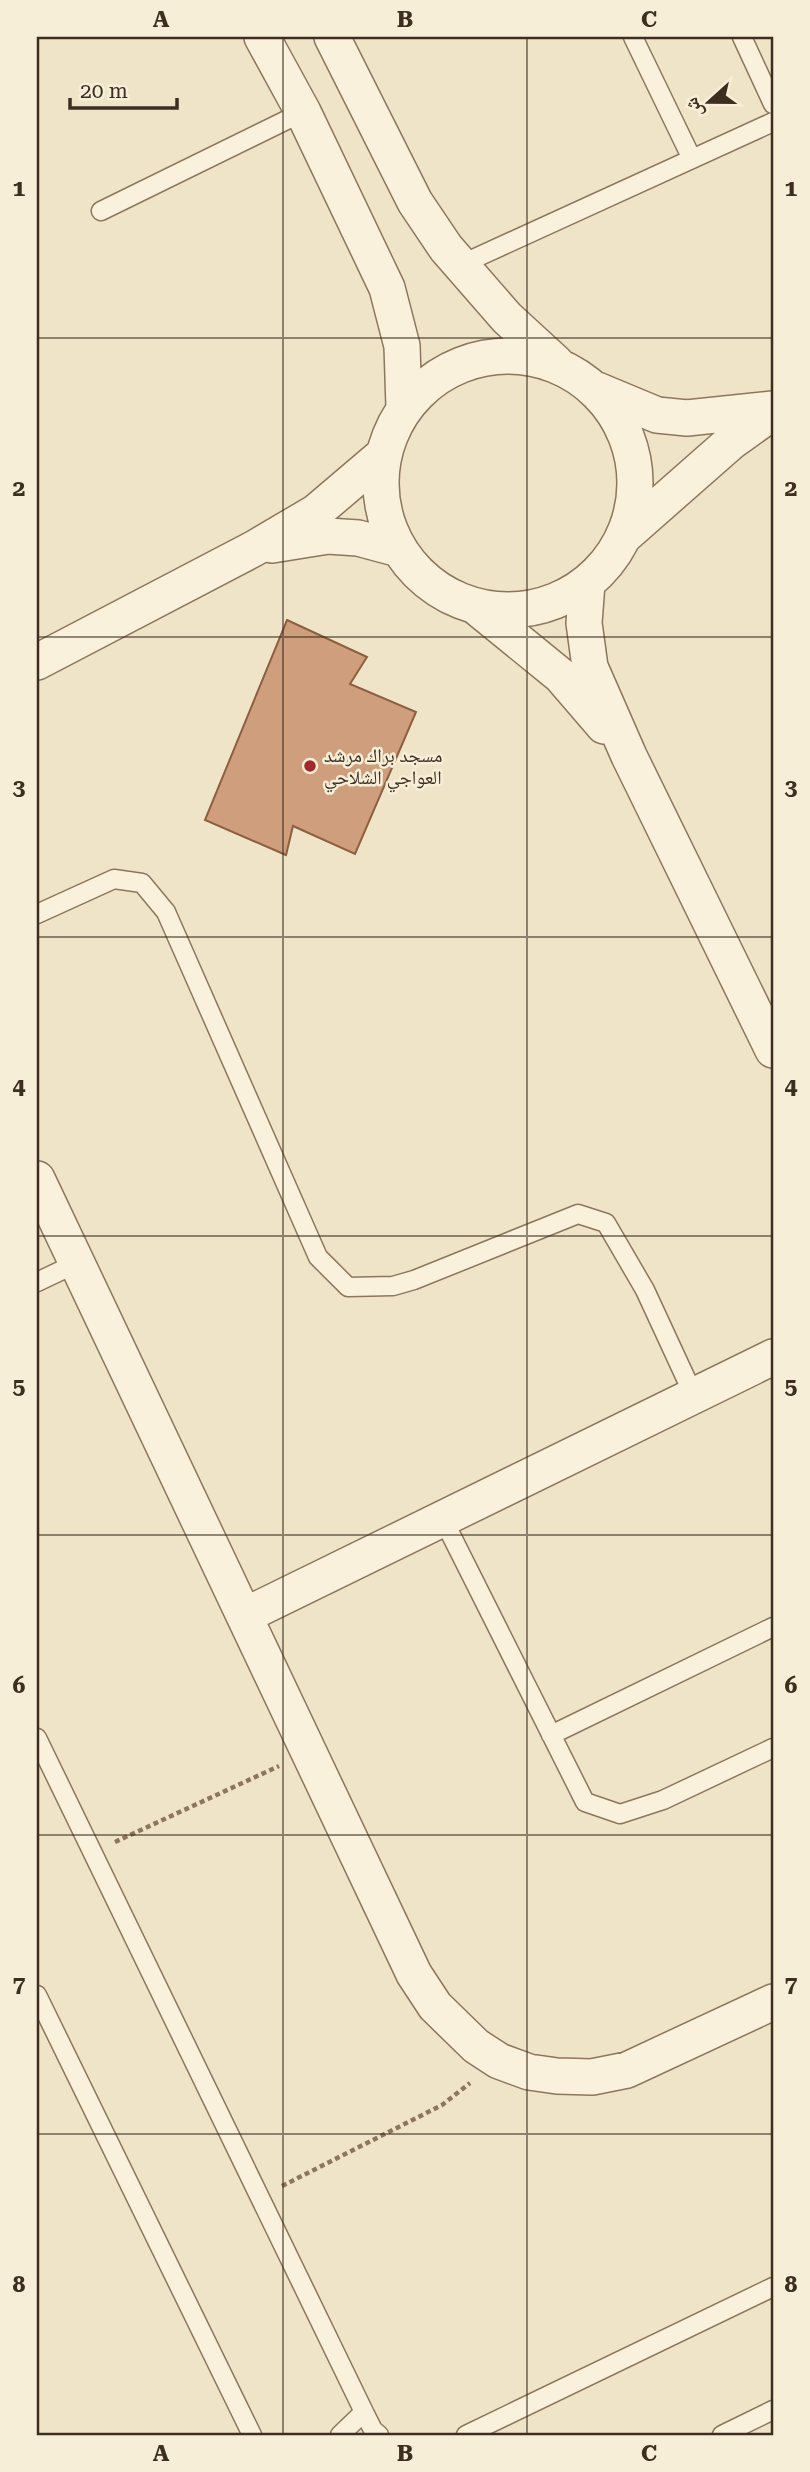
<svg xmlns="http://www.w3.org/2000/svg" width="810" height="2472" font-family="'Roboto Serif','Noto Naskh Arabic',serif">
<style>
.building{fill:#cf9f7d;stroke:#8d5f41;stroke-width:2}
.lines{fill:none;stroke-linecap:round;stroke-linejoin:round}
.lane-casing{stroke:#8d765c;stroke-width:21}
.street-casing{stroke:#8d765c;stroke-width:38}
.path{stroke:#8d765c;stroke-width:4.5;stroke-dasharray:5 3.5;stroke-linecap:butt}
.lane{stroke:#faf1dc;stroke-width:18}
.street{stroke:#faf1dc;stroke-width:35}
.grid{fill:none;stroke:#3d2e20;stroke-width:2;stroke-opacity:0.55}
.poi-dot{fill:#9e2a2b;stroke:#f7eed8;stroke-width:2.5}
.labels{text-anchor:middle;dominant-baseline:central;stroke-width:5;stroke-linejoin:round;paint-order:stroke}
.poi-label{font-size:19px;fill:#3d2e20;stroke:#f7eed8;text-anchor:start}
.neatline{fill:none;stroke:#3d2e20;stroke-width:2.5}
.grid-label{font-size:23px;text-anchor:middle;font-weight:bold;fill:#3d2e20}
</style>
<rect width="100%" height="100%" fill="#f0e4c8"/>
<path class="building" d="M287,620L367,657L350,684L416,712L355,854L293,826L286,855L205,820Z"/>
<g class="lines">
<defs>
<path id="lane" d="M633,37L692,159
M742,37L773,104
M101,211L303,112
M460,265L773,122
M37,914L114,879L142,883L166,912L318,1257L348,1287L393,1286L414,1280L578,1214L606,1223L645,1290L694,1396
M37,1282L77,1263
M443,1519L585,1802L620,1814L663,1800L773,1748
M551,1735L773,1627
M37,1738L364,2412L373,2430L379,2435
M37,1995L252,2435
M340,2435L364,2412
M466,2435L773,2287
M722,2435L773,2410"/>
<path id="street" d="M262,37L303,112L387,288L402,346L404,408
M332,37L415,202L446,248L507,318L556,363
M381 483a127 127 0 1 1 254 0a127 127 0 1 1-254 0Z
M597,390L657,415L687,418L773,409
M623,537L731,442L773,412
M272,545L328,536L358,538L399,549
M587,583L584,623L590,667L629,756L773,1050
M475,606L561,676L604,726
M37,662L255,548L316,512L383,455
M37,1179L414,1974L435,2006L476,2046L499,2061L529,2072L557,2076L592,2077L627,2070L773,2002
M246,1615L773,1357"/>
</defs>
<use href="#lane" class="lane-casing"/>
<use href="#street" class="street-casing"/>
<path class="path" d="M115,1842L279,1766
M282,2186L442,2105L470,2083"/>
<use href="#lane" class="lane"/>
<use href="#street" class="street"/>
</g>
<path class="grid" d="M283,37V2435M527,37V2435M37,338H773M37,637H773M37,937H773M37,1236H773M37,1535H773M37,1835H773M37,2134H773"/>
<circle class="poi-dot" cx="310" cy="766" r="7"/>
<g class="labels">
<g class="poi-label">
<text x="324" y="755">مسجد براك مرشد<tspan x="324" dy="22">العواجي الشلاحي</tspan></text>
</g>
</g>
<rect width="810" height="2472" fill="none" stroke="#f7eed8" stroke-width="77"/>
<g transform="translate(709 102) rotate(249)" stroke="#f7eed8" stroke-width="5" paint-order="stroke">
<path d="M0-5L12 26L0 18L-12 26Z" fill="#3d2e20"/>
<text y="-10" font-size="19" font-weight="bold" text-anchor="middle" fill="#3d2e20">ش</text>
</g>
<path d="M70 98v10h107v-10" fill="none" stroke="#3d2e20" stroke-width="3.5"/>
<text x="80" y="98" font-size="21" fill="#3d2e20" stroke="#f7eed8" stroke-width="5" paint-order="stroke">20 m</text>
<rect x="38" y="38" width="734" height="2396" class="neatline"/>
<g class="grid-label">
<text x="161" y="27">A</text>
<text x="405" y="27">B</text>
<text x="649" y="27">C</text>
<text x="19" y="196">1</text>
<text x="791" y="196">1</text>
<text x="19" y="496">2</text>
<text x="791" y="496">2</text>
<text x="19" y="795">3</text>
<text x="791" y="795">3</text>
<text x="19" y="1094">4</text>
<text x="791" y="1094">4</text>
<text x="19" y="1394">5</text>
<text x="791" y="1394">5</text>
<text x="19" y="1693">6</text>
<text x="791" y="1693">6</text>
<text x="19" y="1992">7</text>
<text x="791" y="1992">7</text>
<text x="19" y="2292">8</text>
<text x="791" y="2292">8</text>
<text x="161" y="2461">A</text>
<text x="405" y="2461">B</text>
<text x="649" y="2461">C</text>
</g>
</svg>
